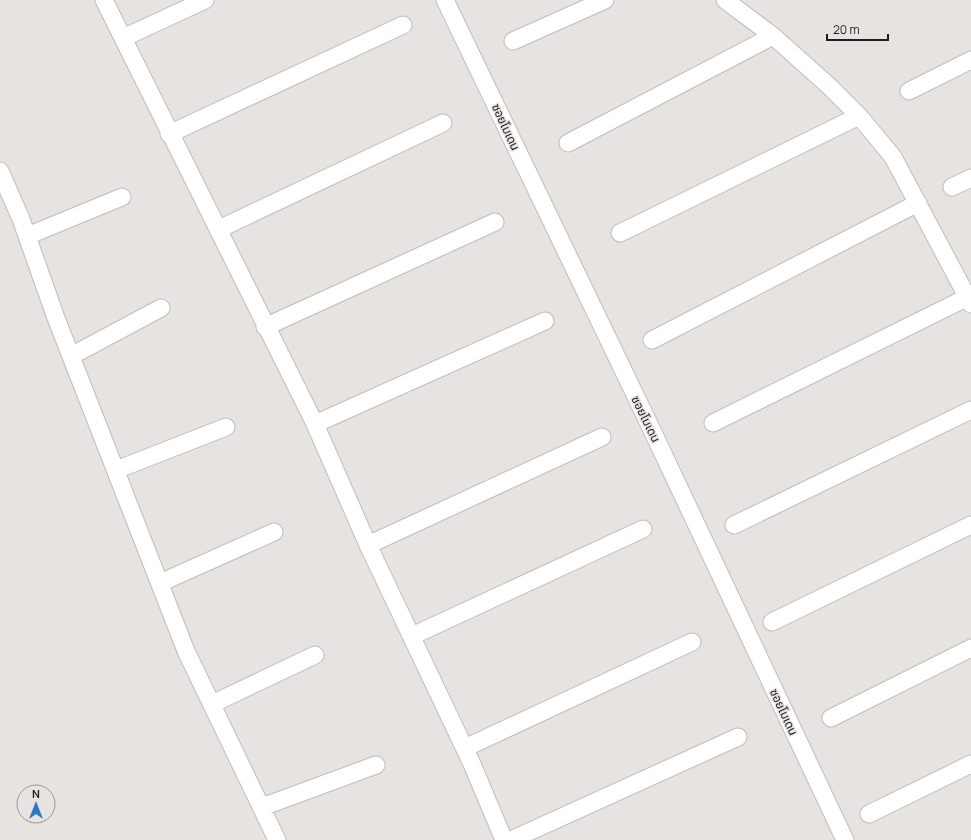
<svg xmlns="http://www.w3.org/2000/svg" width="971" height="840" font-family="Manrope,'Noto Sans Thai',sans-serif">
<style>
.lines{fill:none;stroke-linecap:round;stroke-linejoin:round}
.street-casing{stroke:#bfbcb9;stroke-width:19}
.street{stroke:#fff;stroke-width:17}
.labels{text-anchor:middle;dominant-baseline:central;stroke-width:3;stroke-linejoin:round;paint-order:stroke}
.street-label{font-size:12px;fill:#1f1e1d;stroke:#e7e3e0}
</style>
<rect width="100%" height="100%" fill="#e7e3e0"/>
<g class="lines">
<defs>
<path id="street" d="M104,0L315,424L368,545L472,764L504,840
M445,0L651,428L845,840
M725,0L773,36L829,86L859,116L893,157L971,304
M123,38L205,0
M513,41L605,0
M909,91L971,60
M169,134L403,25
M568,143L773,36
M0,171L21,219L56,318L186,651L277,840
M952,187L971,178
M219,229L443,123
M620,233L859,116
M27,236L122,197
M265,327L495,222
M652,340L918,203
M71,356L161,308
M713,423L968,297
M315,424L545,321
M116,470L226,427
M734,525L971,410
M368,545L602,437
M160,583L274,532
M772,622L971,525
M412,636L643,529
M212,704L315,655
M831,718L971,648
M465,748L692,642
M262,807L376,765
M869,814L971,764
M511,840L738,737"/>
</defs>
<use href="#street" class="street-casing"/>
<use href="#street" class="street"/>
</g>
<g class="labels">
<g class="street-label">
<text transform="translate(506 127) rotate(65)">ซอยโมเดน</text>
<text transform="translate(646 419) rotate(64)">ซอยโมเดน</text>
<text transform="translate(784 712) rotate(65)">ซอยโมเดน</text>
</g>
</g>
<g transform="translate(36 804)"><circle r="19" fill="#e7e3e0" stroke="#979492"/>
<path d="M0-3L7 15L0 10L-7 15Z" fill="#2b79c9"/>
<text y="-6" font-size="11" font-weight="bold" text-anchor="middle" fill="#1f1e1d">N</text>
</g>
<path d="M827 34v6h61v-6" fill="none" stroke="#1f1e1d" stroke-width="2"/>
<text x="833" y="34" font-size="12" fill="#1f1e1d" stroke="#e7e3e0" stroke-width="3" paint-order="stroke">20 m</text>
</svg>
